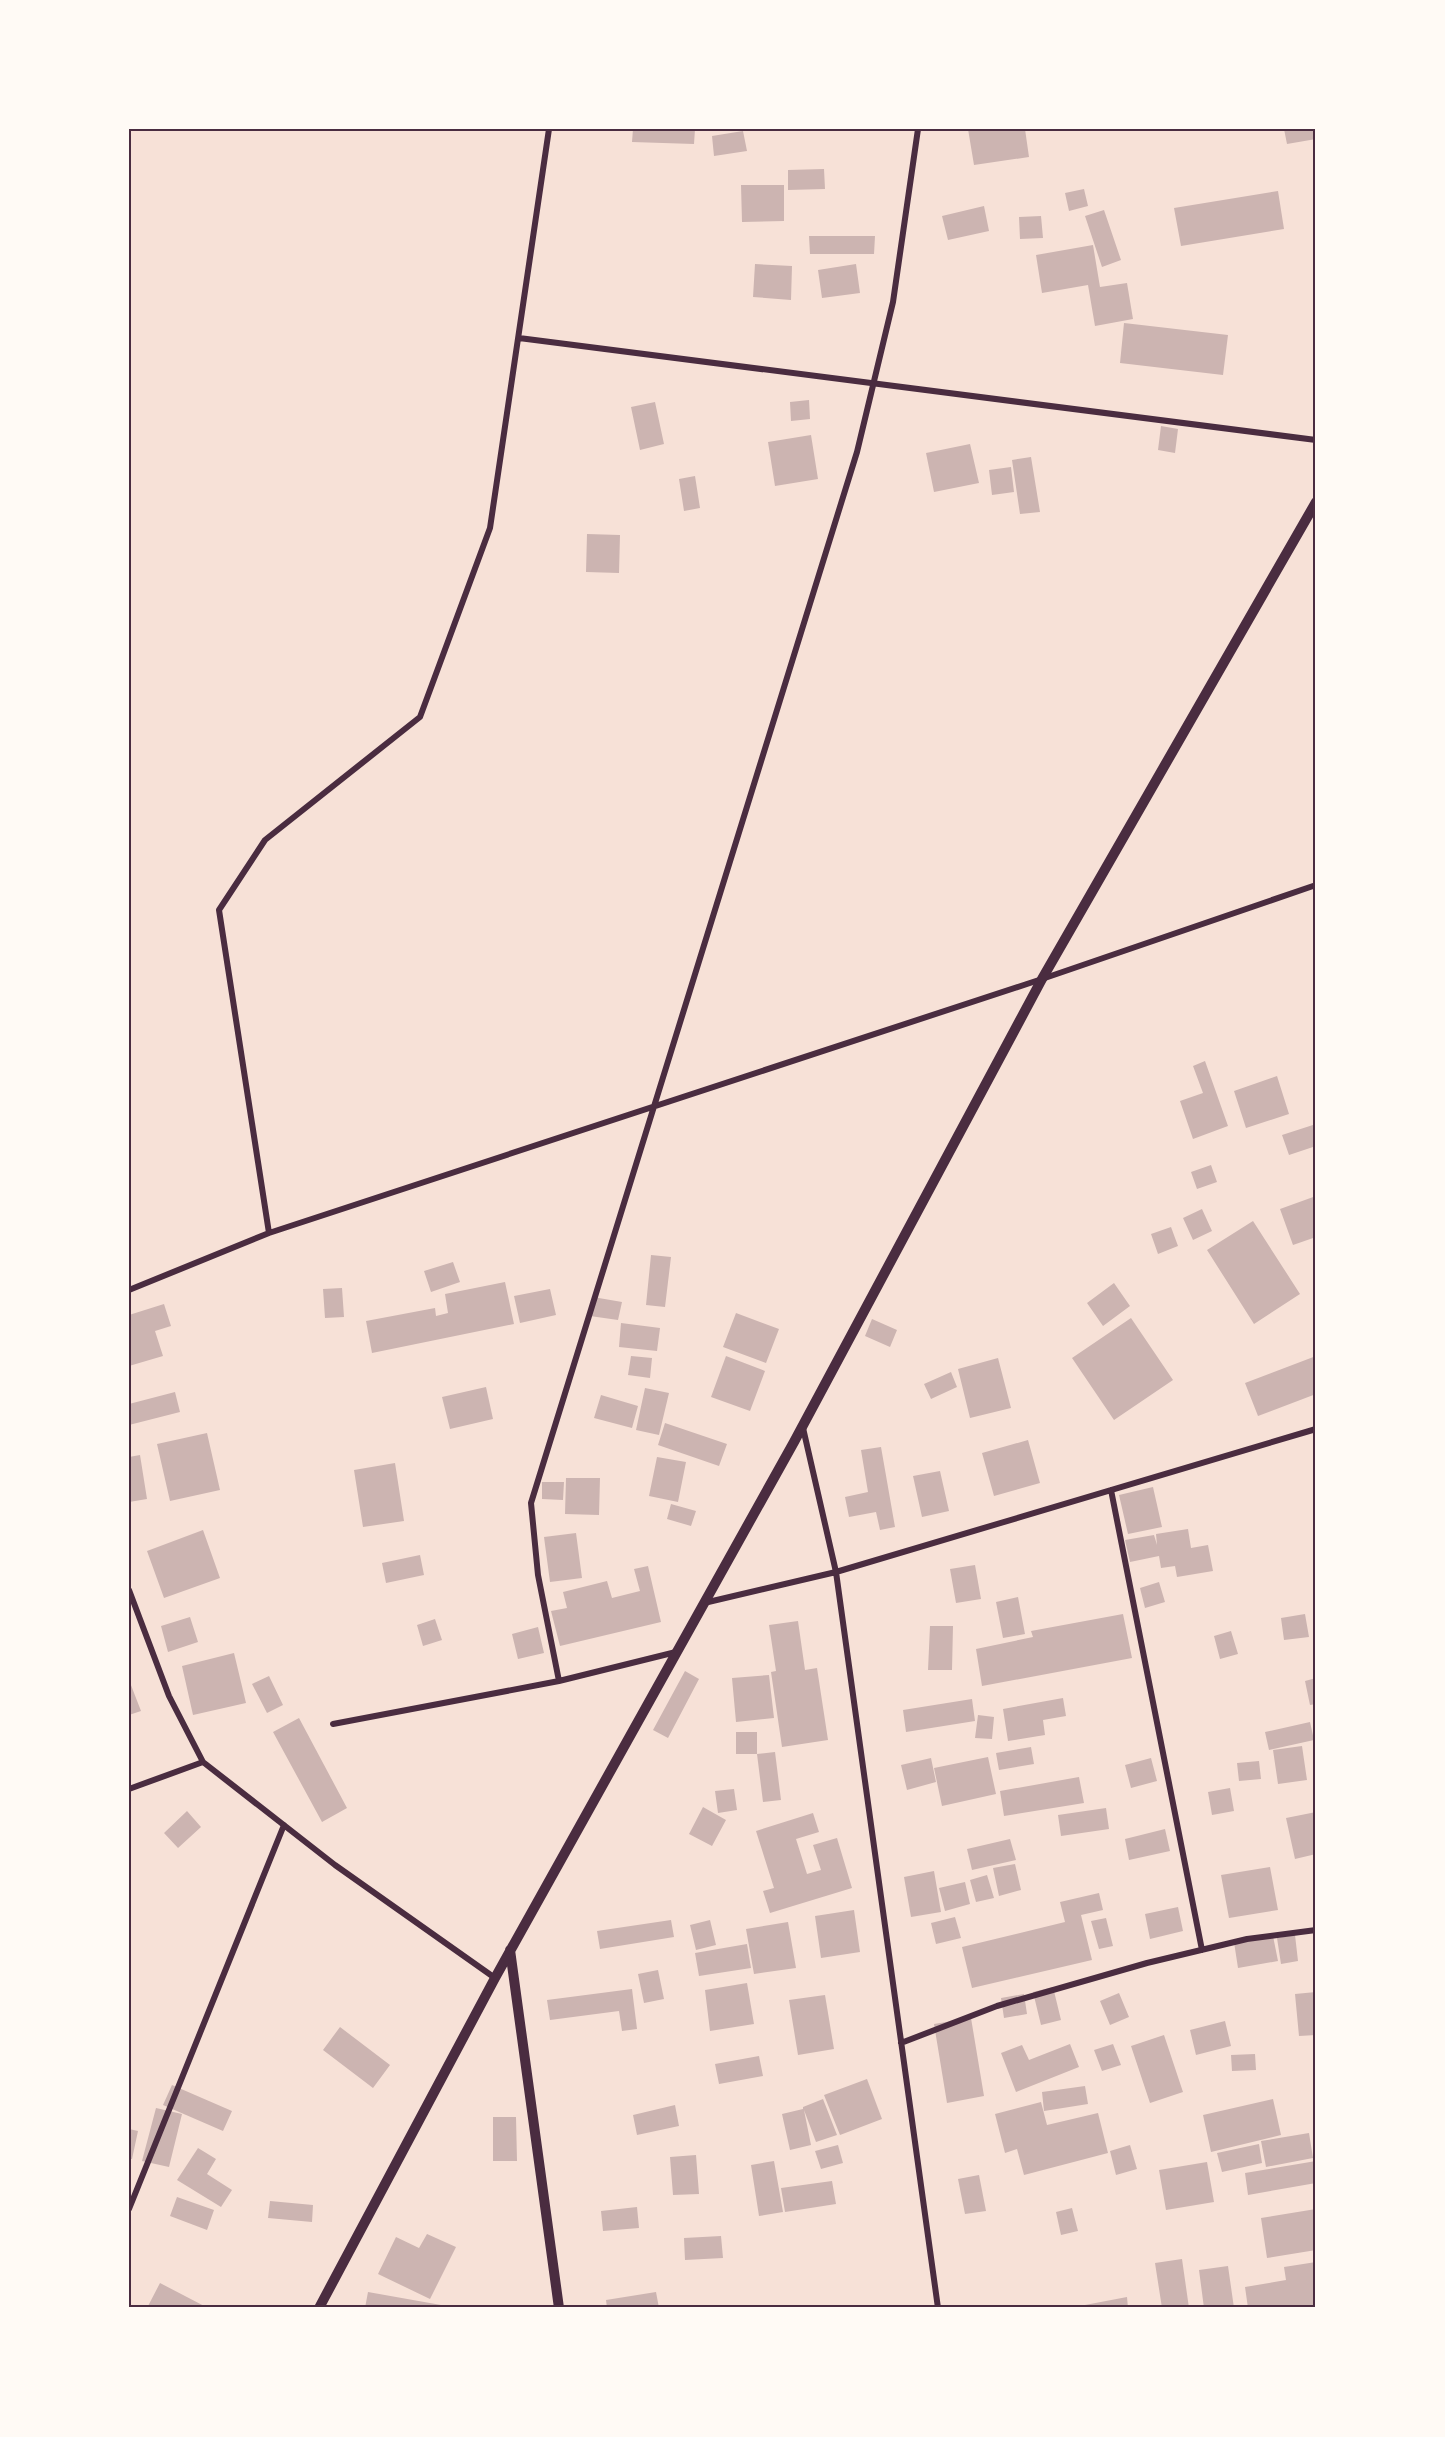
<svg xmlns="http://www.w3.org/2000/svg" width="1445" height="2437" font-family="'Fira Sans',sans-serif">
<style>
.building{fill:#ccb4b1}
.lines{fill:none;stroke-linecap:round;stroke-linejoin:round}
.minor{stroke:#4a2c40;stroke-width:6}
.tertiary{stroke:#4a2c40;stroke-width:10}
.neatline{fill:none;stroke:#4a2c40;stroke-width:2}
</style>
<rect width="100%" height="100%" fill="#f7e1d7"/>
<path class="building" d="M633,129H695L694,144L632,142Z
M968,129H1025L1029,157L974,165Z
M1284,129H1316V139L1287,144Z
M743,131L747,151L714,156L712,136Z
M824,169L825,189L788,190V170Z
M741,185H784V221L742,222Z
M1084,189L1088,206L1069,211L1065,193Z
M1278,191L1284,229L1181,246L1174,208Z
M984,206L989,231L948,240L942,216Z
M1104,210L1121,260L1102,267L1085,216Z
M1041,216L1043,238L1020,239L1019,217Z
M809,236H875L874,254H810Z
M1093,245L1100,287L1127,283L1133,319L1095,326L1088,285L1042,293L1036,255Z
M755,264L792,266L791,300L753,297Z
M856,264L860,293L822,298L818,270Z
M1124,323L1228,335L1223,375L1120,363Z
M809,400L810,419L791,421L790,402Z
M655,402L664,444L640,450L631,407Z
M1161,426L1178,429L1175,453L1158,450Z
M811,435L818,479L775,486L768,442Z
M970,444L979,483L934,492L926,453Z
M1031,457L1040,512L1020,514L1012,460Z
M1011,467L1014,492L992,495L989,470Z
M695,476L700,508L684,511L679,479Z
M587,534L620,535L619,573L586,572Z
M1205,1061L1228,1126L1193,1139L1180,1101L1203,1093L1193,1066Z
M1277,1076L1289,1114L1246,1128L1234,1091Z
M1316,1124V1146L1289,1155L1282,1135Z
M1211,1165L1217,1182L1197,1189L1191,1172Z
M1316,1196V1237L1293,1245L1280,1209Z
M1202,1209L1212,1231L1193,1240L1183,1218Z
M1253,1221L1300,1294L1254,1324L1207,1250Z
M1171,1227L1178,1246L1158,1254L1151,1234Z
M651,1255L671,1257L665,1307L646,1305Z
M453,1262L460,1282L431,1292L424,1271Z
M505,1282L514,1324L372,1353L366,1321L435,1308L436,1316L448,1313L445,1294Z
M1114,1283L1130,1306L1103,1326L1087,1303Z
M342,1288L344,1317L325,1318L323,1289Z
M550,1289L556,1315L520,1323L514,1296Z
M593,1297L622,1302L618,1320L590,1316Z
M164,1304L171,1326L155,1331L163,1356L129,1366V1315Z
M736,1313L779,1329L766,1363L723,1347Z
M1131,1318L1173,1380L1114,1420L1072,1358Z
M872,1319L897,1330L890,1347L865,1336Z
M621,1323L660,1328L657,1351L619,1347Z
M631,1356L652,1358L650,1378L628,1375Z
M726,1356L765,1371L750,1411L711,1397Z
M1316,1356V1394L1258,1416L1245,1383Z
M998,1358L1011,1408L970,1418L958,1369Z
M951,1372L957,1387L931,1399L924,1384Z
M486,1387L493,1419L450,1429L442,1397Z
M645,1388L669,1393L659,1435L636,1430Z
M175,1392L180,1412L129,1425V1404Z
M601,1395L638,1406L632,1428L594,1418Z
M665,1423L727,1444L719,1466L658,1445Z
M207,1433L220,1490L170,1501L157,1444Z
M1028,1440L1040,1483L994,1496L982,1453Z
M881,1447L895,1527L880,1530L876,1512L849,1517L845,1497L868,1492L861,1450Z
M140,1455L147,1499L129,1502V1457Z
M657,1457L686,1462L678,1502L649,1496Z
M395,1463L404,1521L363,1527L354,1470Z
M940,1471L949,1511L922,1517L913,1476Z
M566,1478H600L599,1515L565,1514Z
M542,1482H564L563,1500L542,1499Z
M1153,1487L1162,1527L1128,1534L1119,1495Z
M671,1504L696,1511L691,1526L667,1519Z
M1188,1529L1191,1548L1208,1545L1213,1571L1177,1577L1175,1566L1161,1568L1159,1556L1130,1562L1125,1540L1154,1535L1157,1545L1156,1534Z
M203,1530L220,1578L164,1598L147,1551Z
M576,1533L582,1578L550,1582L544,1537Z
M420,1555L424,1575L386,1583L382,1563Z
M975,1565L981,1599L956,1603L950,1569Z
M648,1566L661,1622L560,1646L551,1611L567,1608L563,1592L607,1581L612,1598L640,1591L634,1569Z
M1159,1582L1165,1602L1145,1608L1140,1588Z
M1018,1597L1025,1634L1003,1638L996,1602Z
M1123,1614L1132,1658L982,1686L976,1649L1033,1637L1031,1631Z
M1305,1614L1309,1637L1284,1640L1281,1618Z
M190,1617L198,1642L168,1652L161,1626Z
M435,1619L442,1640L423,1646L417,1625Z
M798,1621L805,1670L817,1668L828,1740L782,1747L771,1672L776,1671L769,1625Z
M930,1626H953L952,1670H928Z
M538,1627L544,1653L518,1659L512,1634Z
M1231,1631L1238,1654L1220,1659L1214,1636Z
M234,1653L246,1703L193,1715L182,1666Z
M685,1671L699,1679L668,1738L653,1730Z
M769,1675L774,1718L736,1722L732,1678Z
M269,1676L283,1705L267,1713L252,1684Z
M1316,1678V1704L1310,1705L1305,1681Z
M129,1680L141,1711L129,1715Z
M1063,1698L1066,1716L1043,1720L1045,1735L1008,1741L1003,1709Z
M972,1699L975,1721L906,1732L903,1710Z
M978,1715L994,1717L992,1739L975,1738Z
M299,1718L347,1808L322,1822L273,1732Z
M1310,1722L1314,1740L1269,1750L1265,1732Z
M736,1732H757V1754H736Z
M1313,1742H1316V1760H1314Z
M1302,1746L1307,1780L1278,1784L1273,1750Z
M1031,1747L1034,1764L999,1770L996,1753Z
M775,1752L781,1800L763,1802L757,1754Z
M988,1757L996,1794L942,1806L934,1768Z
M931,1758L936,1782L907,1790L901,1765Z
M1151,1758L1157,1781L1131,1788L1125,1765Z
M1259,1761L1261,1779L1239,1781L1237,1763Z
M1079,1777L1084,1803L1004,1816L1000,1791Z
M1230,1788L1234,1811L1212,1815L1208,1792Z
M734,1789L737,1810L718,1813L715,1791Z
M703,1807L726,1820L712,1846L689,1834Z
M1106,1808L1109,1829L1061,1836L1058,1815Z
M187,1811L201,1827L178,1848L164,1833Z
M1316,1812V1854L1295,1859L1286,1818Z
M813,1813L819,1832L796,1839L807,1874L821,1870L813,1845L837,1838L852,1888L770,1913L763,1891L774,1888L756,1831Z
M1165,1829L1170,1851L1129,1860L1125,1839Z
M1010,1839L1016,1860L972,1870L967,1849Z
M1015,1864L1021,1890L999,1896L993,1868Z
M1270,1867L1278,1910L1229,1918L1221,1875Z
M934,1871L941,1912L911,1917L904,1877Z
M987,1875L994,1898L976,1902L970,1880Z
M965,1882L970,1904L945,1911L939,1888Z
M1099,1893L1103,1910L1081,1915L1092,1960L972,1988L962,1947L1065,1922L1060,1902Z
M1178,1907L1183,1931L1150,1939L1145,1914Z
M854,1910L860,1952L821,1958L815,1916Z
M955,1917L961,1938L936,1944L931,1923Z
M1106,1918L1113,1946L1099,1949L1091,1921Z
M671,1920L674,1937L600,1949L597,1931Z
M710,1920L716,1945L696,1950L690,1925Z
M788,1922L796,1968L754,1974L746,1929Z
M1295,1935L1298,1961L1281,1964L1277,1938Z
M1273,1936L1278,1961L1238,1968L1234,1942Z
M747,1944L751,1968L699,1976L695,1953Z
M658,1970L664,1999L644,2003L638,1974Z
M1313,1974H1316V1991H1314Z
M747,1983L754,2024L710,2031L705,1990Z
M1053,1987L1061,2020L1041,2025L1033,1992Z
M632,1989L637,2029L622,2031L619,2011L550,2020L547,2000Z
M1316,1992V2035L1299,2036L1295,1994Z
M1119,1993L1129,2017L1110,2025L1100,2001Z
M1024,1994L1027,2014L1004,2018L1001,1998Z
M825,1995L834,2049L798,2055L789,2000Z
M971,2018L984,2096L947,2103L934,2024Z
M1225,2021L1231,2046L1196,2055L1190,2030Z
M340,2027L390,2065L373,2088L323,2050Z
M1164,2035L1183,2092L1150,2103L1131,2046Z
M1070,2044L1079,2067L1016,2092L1001,2053L1022,2045L1029,2060Z
M1113,2044L1121,2065L1102,2071L1094,2050Z
M1255,2054L1256,2070L1232,2071L1231,2055Z
M759,2056L763,2076L719,2084L715,2064Z
M867,2079L882,2119L840,2135L824,2095Z
M172,2085L232,2111L223,2131L163,2105Z
M1085,2086L1088,2104L1044,2111L1042,2092Z
M823,2099L837,2135L816,2142L804,2110L811,2145L790,2150L782,2114L803,2109V2107Z
M1273,2099L1281,2135L1211,2152L1203,2115Z
M1041,2102L1047,2125L1098,2113L1108,2153L1024,2175L1017,2149L1005,2153L995,2114Z
M675,2105L679,2126L637,2135L633,2115Z
M156,2108L182,2114L169,2167L142,2161Z
M493,2117H516L517,2161H493Z
M129,2129L138,2131L132,2159H129Z
M1309,2133L1313,2158L1266,2167L1261,2141Z
M1259,2144L1262,2163L1222,2172L1217,2153Z
M838,2145L843,2163L821,2169L815,2151Z
M1130,2145L1137,2169L1116,2175L1110,2151Z
M198,2148L216,2159L207,2174L232,2190L221,2207L177,2180Z
M696,2155L699,2194L673,2195L670,2157Z
M774,2161L783,2212L759,2216L751,2165Z
M1316,2161V2183L1248,2195L1245,2173Z
M1207,2162L1214,2202L1166,2210L1159,2170Z
M979,2175L986,2211L965,2214L958,2179Z
M832,2181L836,2204L785,2212L781,2188Z
M177,2197L214,2210L207,2230L170,2216Z
M270,2201L313,2205L312,2222L268,2218Z
M637,2207L639,2228L603,2231L601,2211Z
M1072,2208L1078,2231L1061,2235L1056,2212Z
M1316,2209V2250L1267,2258L1261,2218Z
M427,2234L456,2247L430,2299L378,2274L396,2237L419,2248Z
M721,2236L723,2258L685,2260L684,2238Z
M1182,2259L1189,2308H1162L1155,2263Z
M1316,2262V2307L1248,2308L1245,2287L1286,2280L1284,2267Z
M1228,2266L1234,2308H1204L1199,2270Z
M160,2283L208,2308H147Z
M368,2292L441,2305L440,2308H365Z
M656,2292L659,2308H607L606,2300Z
M1127,2297L1128,2308H1086L1085,2305Z"/>
<g class="lines">
<path class="minor" d="M519,338L1316,440
M269,1233L219,910L265,840L420,717L490,528L549,129
M129,1290L269,1233L1042,979L1316,885
M803,1428L836,1572L938,2308
M1111,1490L1202,1950
M129,1590L169,1696L203,1762L335,1865L495,1978
M704,1603L836,1572L1316,1429
M559,1681L538,1575L531,1503L857,452L893,302L918,129
M333,1724L559,1681L676,1652
M129,1789L203,1762
M901,2043L997,2006L1147,1963L1247,1939L1316,1930
M129,2209L284,1825"/>
<path class="tertiary" d="M510,1950L559,2308
M319,2308L495,1978L794,1442L1042,979L1316,502"/>
</g>
<rect width="1445" height="2437" fill="none" stroke="#fffaf5" stroke-width="261"/>
<rect x="130" y="130" width="1184" height="2176" class="neatline"/>
</svg>
